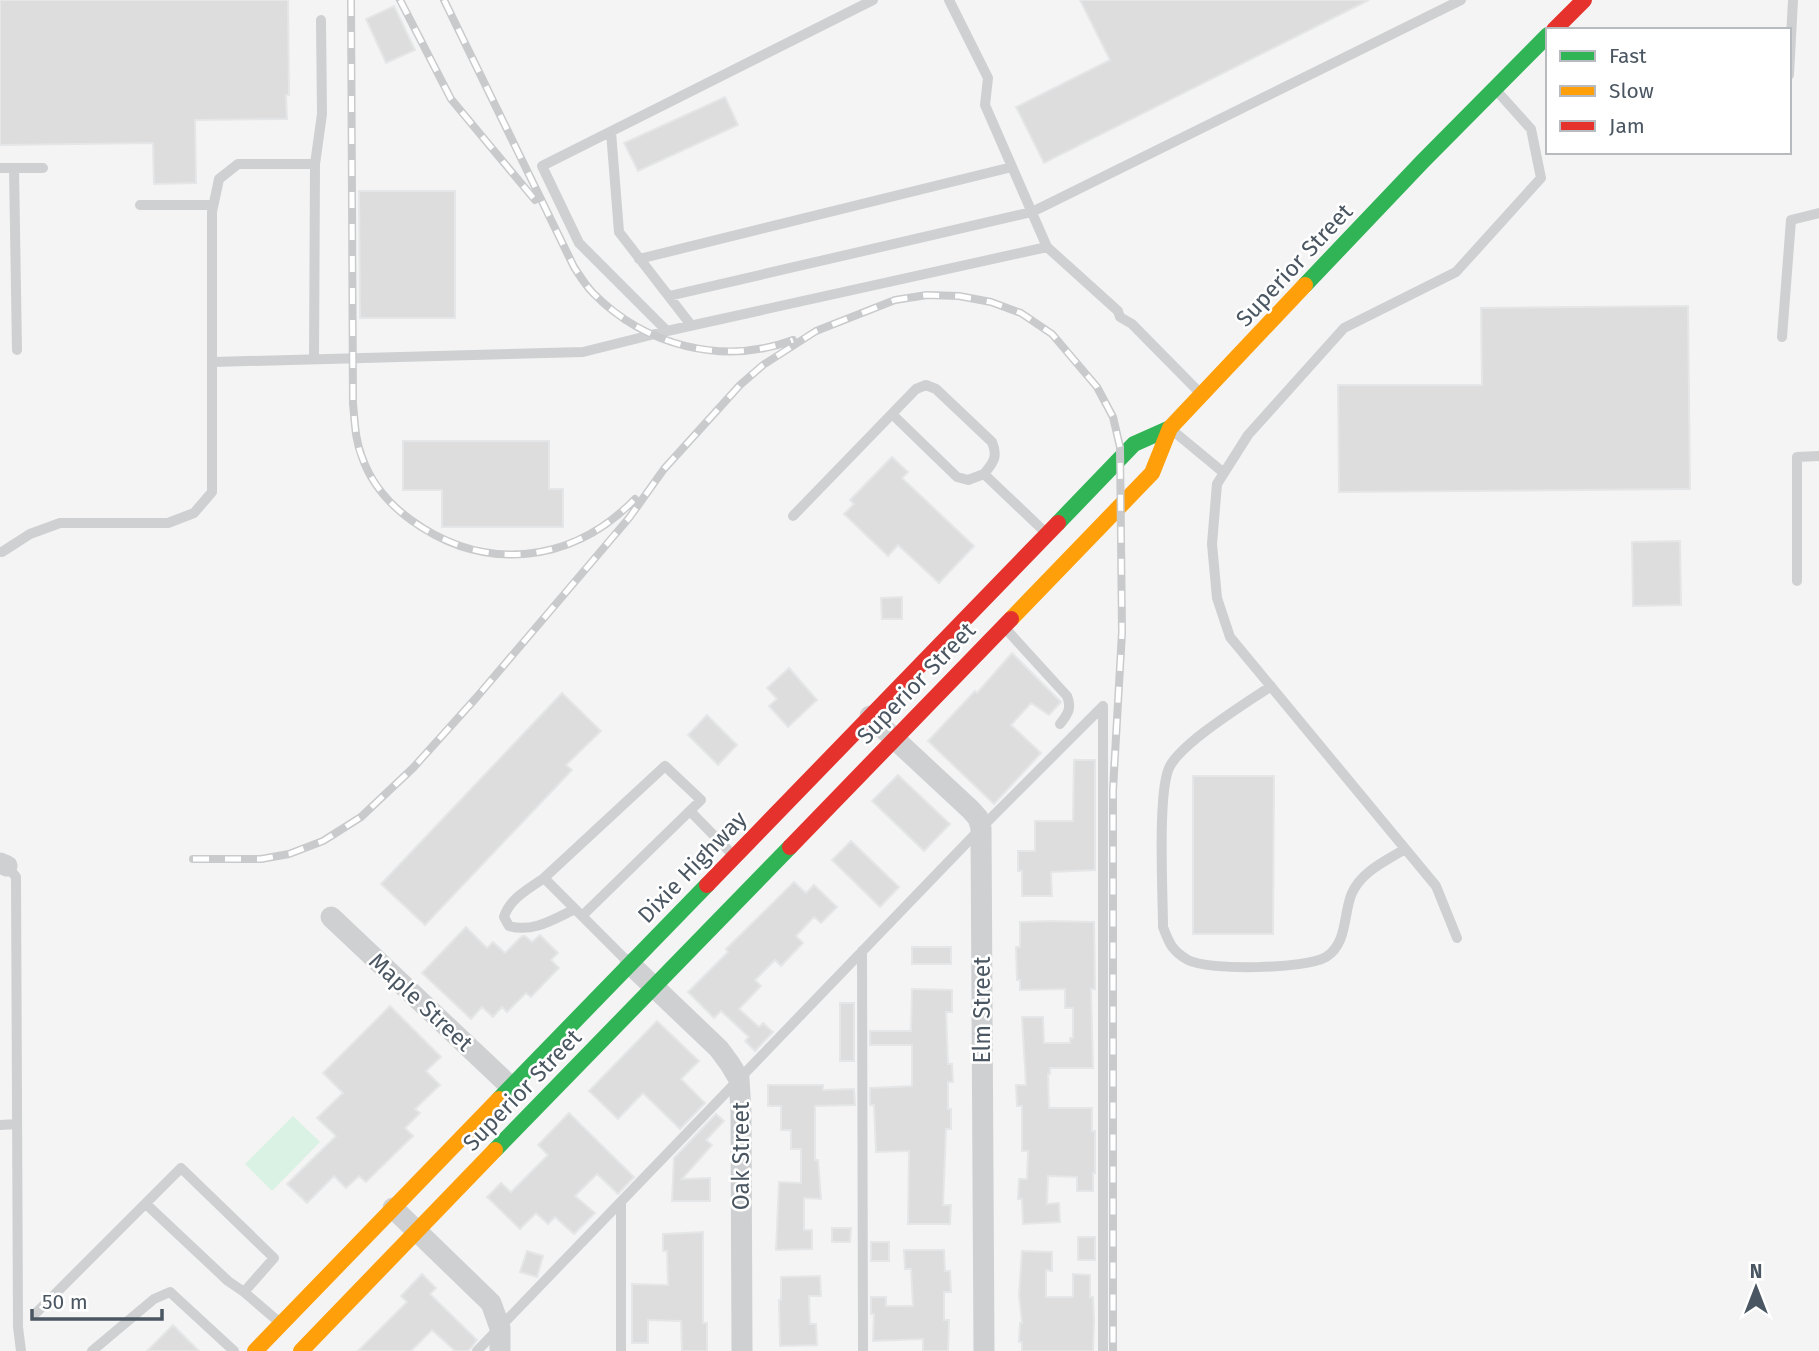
<svg xmlns="http://www.w3.org/2000/svg" width="1819" height="1351" font-family="'Fira Sans',sans-serif">
<style>
.green{fill:#d9f2e3}
.building{fill:#ddddde;stroke:#e5e6e7;stroke-width:2}
.lines{fill:none;stroke-linecap:round;stroke-linejoin:round}
.lane{stroke:#ced0d2;stroke-width:10}
.street{stroke:#ced0d2;stroke-width:21}
.fast{stroke:#30b455;stroke-width:16}
.slow{stroke:#ff9f0a;stroke-width:16}
.jam{stroke:#e5322d;stroke-width:16}
.rail-casing{stroke:#c9cacc;stroke-width:8}
.rail{stroke:#fff;stroke-width:5;stroke-dasharray:16;stroke-linecap:butt}
.labels{text-anchor:middle;dominant-baseline:central;stroke-width:5;stroke-linejoin:round;paint-order:stroke}
.street-label{font-size:23px;fill:#4a5661;stroke:#fff}
</style>
<rect width="100%" height="100%" fill="#f4f4f4"/>
<path class="green" d="M293,1116L320,1142L272,1191L245,1164Z"/>
<path class="building" d="M0,0H288L289,95H286L287,119L195,120L196,183L154,184L153,143L0,145Z
M1080,0H1369L1044,163L1016,107L1110,60Z
M394,6L415,50L386,63L366,19Z
M725,97L738,125L638,171L624,143Z
M359,191H455V318H360Z
M1688,306L1690,489L1339,492L1338,385H1482L1481,308Z
M403,441H549V489H563V527H442V490H403Z
M892,457L908,472L902,478L974,546L939,583L898,545L888,556L844,514L854,504L850,500Z
M1680,541L1681,605L1633,606L1632,542Z
M902,597V619H882L881,598Z
M1012,653L1061,702L1049,715L1031,703L1011,725L1041,753L994,804L928,741L975,691L977,693Z
M789,668L817,700L788,727L769,706L777,699L767,688Z
M562,693L601,731L566,765L572,770L425,925L381,884Z
M707,715L737,745L718,765L688,735Z
M1074,760H1095V870L1051,872L1052,896H1022V871H1018V851H1035V821H1073Z
M898,775L950,824L924,851L872,801Z
M1193,776H1274L1273,934H1193Z
M851,841L899,887L880,907L832,860Z
M794,882L806,893L814,885L837,907L821,923L814,917L796,936L803,943L781,966L775,960L755,980L761,986L739,1009L759,1027L763,1023L773,1032L755,1051L745,1041L749,1037L721,1011L714,1018L688,992L728,952L726,949Z
M1050,921L1094,922L1095,989H1091L1093,1068H1050V1074H1048L1049,1108H1092V1131H1095V1173H1093V1191H1077V1177L1048,1176L1047,1204L1059,1203L1060,1222L1023,1224L1022,1199H1018L1019,1179H1027L1028,1151H1022V1106H1017L1016,1085H1026L1022,1017H1043L1044,1043H1070V1038H1073V1008H1065V989L1020,990V980H1017L1016,947H1020V922Z
M466,927L487,948L493,942L505,953L522,936H525L532,942L540,935L558,953L551,960L559,968L531,997L526,993L507,1012L502,1007L493,1017L482,1007L471,1019L422,973Z
M912,947H951V964H912Z
M912,989L952,990V1012H946L948,1064H952L953,1082H948V1109H951V1129H946L943,1205H951L950,1224H908L909,1151L876,1152L874,1105H870V1088L912,1086V1045H870V1031H911Z
M840,1003H854V1061H840Z
M390,1006L441,1057L426,1071L440,1085L415,1109L420,1113L405,1128L413,1136L366,1182L359,1176L346,1188L334,1176L307,1203L287,1184L336,1136L317,1118L343,1093L323,1073Z
M657,1021L699,1061L681,1079L705,1103L680,1129L643,1093L618,1119L589,1091Z
M768,1085H823V1090L854,1089L855,1105L815,1106V1160H818L821,1199L804,1198V1230H812V1249L776,1250L779,1182L801,1183V1149H791V1130H781V1106H768Z
M569,1113L634,1177L618,1194L597,1174L575,1196L595,1213L574,1234L555,1217L548,1224L536,1213L520,1229L487,1197L501,1183L511,1192L548,1155L538,1145Z
M716,1114L724,1121L706,1140L712,1145L682,1179L710,1178V1201H672L674,1158Z
M832,1228H851L850,1242H832Z
M703,1232V1323H707V1351H682L681,1321L648,1320V1343H632V1284L668,1285L667,1251H663V1234Z
M1078,1237H1095V1260H1078Z
M871,1242H889V1261H871Z
M904,1250H944L945,1271H950L951,1292H944V1320H949L948,1351H923V1339L873,1341L874,1314H871V1297H886V1306H913L911,1269H905Z
M527,1251L543,1256L537,1277L520,1272Z
M1022,1251L1052,1252V1271L1046,1270V1297H1073V1274L1090,1275V1297H1093L1094,1320L1093,1351H1022V1342H1019L1020,1323H1022L1019,1295Z
M422,1274L436,1288L430,1294L477,1340L470,1349L467,1351H455L432,1330L411,1351H358L407,1302L401,1296Z
M820,1276L821,1296H809L810,1324H816L817,1345L780,1346L779,1300H781V1277Z
M173,1325L199,1351H147Z"/>
<g class="lines">
<path class="lane" d="M873,0L542,166L579,243L667,331L1047,247
M949,0L988,78L985,105L1047,247L1118,311L1120,317L1132,324L1200,393
M1789,75L1793,0
M611,132L619,232L691,325
M315,164L322,114L321,20
M0,168H43
M14,168L17,350
M140,205H213
M639,259L1012,167
M669,296L1032,212L1461,0
M1782,337L1791,220L1819,213
M213,362L583,352L667,331
M892,414L957,477L968,480L984,474
M1172,430L1224,473
M793,516L916,389L926,385L936,389L992,442C998,456 994,462 984,474L1045,532
M2,552L30,534L60,523H168L194,513L212,492V212L219,179L238,164H315L314,359
M1797,581V457L1819,456
M1005,628L1067,696C1072,708 1068,714 1060,724
M1271,686C1245,704 1184,741 1170,766C1157,789 1163,895 1163,927C1169,943 1172,951 1188,960C1208,971 1306,969 1326,957C1348,943 1343,913 1352,893C1362,871 1386,861 1405,849
M690,811L732,854
M7,866L16,877L18,1327L21,1351
M544,878C529,889 510,898 504,917L509,926C533,933 554,919 575,909
M582,916L701,800L665,766L544,878L628,962
M1457,938L1436,886L1230,637L1217,598L1212,544L1217,484L1248,435L1344,328L1456,272L1541,178L1531,129L1496,90
M862,951L863,1351
M0,1125L17,1124
M621,1202V1351
M146,1204L228,1281L244,1292
M36,1313L181,1168L274,1258L244,1292L279,1322
M92,1351L154,1299L170,1292L234,1351
M477,1351L981,828L1103,706V1351"/>
<path class="street" d="M870,716L971,810L978,818L981,828L984,1351
M0,863L7,866
M331,917L511,1087
M630,964L719,1049L730,1064L739,1079L741,1112L742,1351
M393,1208L491,1303L500,1328V1351"/>
<path class="fast" d="M1305,285L1423,161L1548,35
M1058,523L1134,444L1170,428
M499,1099L707,885
M495,1150L790,847"/>
<path class="slow" d="M1011,619L1152,473L1170,428L1305,285
M255,1351L499,1099
M301,1351L495,1150"/>
<path class="jam" d="M1554,30L1584,0
M790,847L1011,619
M707,885L1058,523"/>
<defs>
<path id="rail" d="M351,0L353,404C355,422 355,440 362,457C371,483 389,504 411,520C484,573 572,564 635,499
M400,0L451,99L535,200
M444,0L574,267C580,276 586,286 593,293C645,346 723,366 793,340
M193,859H261L289,854L323,841L361,817L413,768L476,698L629,518L664,469L740,385L763,365L816,331L895,300L927,295L959,296L991,302L1021,313L1052,334L1097,387L1113,417L1120,447L1122,632L1113,790V1351"/>
</defs>
<use href="#rail" class="rail-casing"/>
<use href="#rail" class="rail"/>
</g>
<g class="labels">
<g class="street-label">
<text transform="translate(1294 265) rotate(-47)">Superior Street</text>
<text transform="translate(916 683) rotate(-46)">Superior Street</text>
<text transform="translate(692 867) rotate(-46)">Dixie Highway</text>
<text transform="translate(421 1002) rotate(43)">Maple Street</text>
<text transform="translate(982 1010) rotate(-90)">Elm Street</text>
<text transform="translate(522 1090) rotate(-46)">Superior Street</text>
<text transform="translate(741 1156) rotate(-90)">Oak Street</text>
</g>
</g>
<rect x="1546" y="28" width="245" height="126" fill="#ffffff" stroke="#b7bbc0" stroke-width="2"/>
<rect x="1560" y="51" width="35" height="10" fill="#30b455" stroke="#b7bbc0" stroke-width="2"/>
<text x="1609" y="63" font-size="21" fill="#4a5661">Fast</text>
<rect x="1560" y="86" width="35" height="10" fill="#ff9f0a" stroke="#b7bbc0" stroke-width="2"/>
<text x="1609" y="98" font-size="21" fill="#4a5661">Slow</text>
<rect x="1560" y="121" width="35" height="10" fill="#e5322d" stroke="#b7bbc0" stroke-width="2"/>
<text x="1609" y="133" font-size="21" fill="#4a5661">Jam</text>
<g transform="translate(1756 1288)" stroke="#ffffff" stroke-width="5" paint-order="stroke">
<path d="M0-5L12 26L0 18L-12 26Z" fill="#4a5661"/>
<text y="-10" font-size="19" font-weight="bold" text-anchor="middle" fill="#4a5661">N</text>
</g>
<path d="M32 1309v10h130v-10" fill="none" stroke="#4a5661" stroke-width="3.5"/>
<text x="42" y="1309" font-size="21" fill="#4a5661" stroke="#ffffff" stroke-width="5" paint-order="stroke">50 m</text>
</svg>
